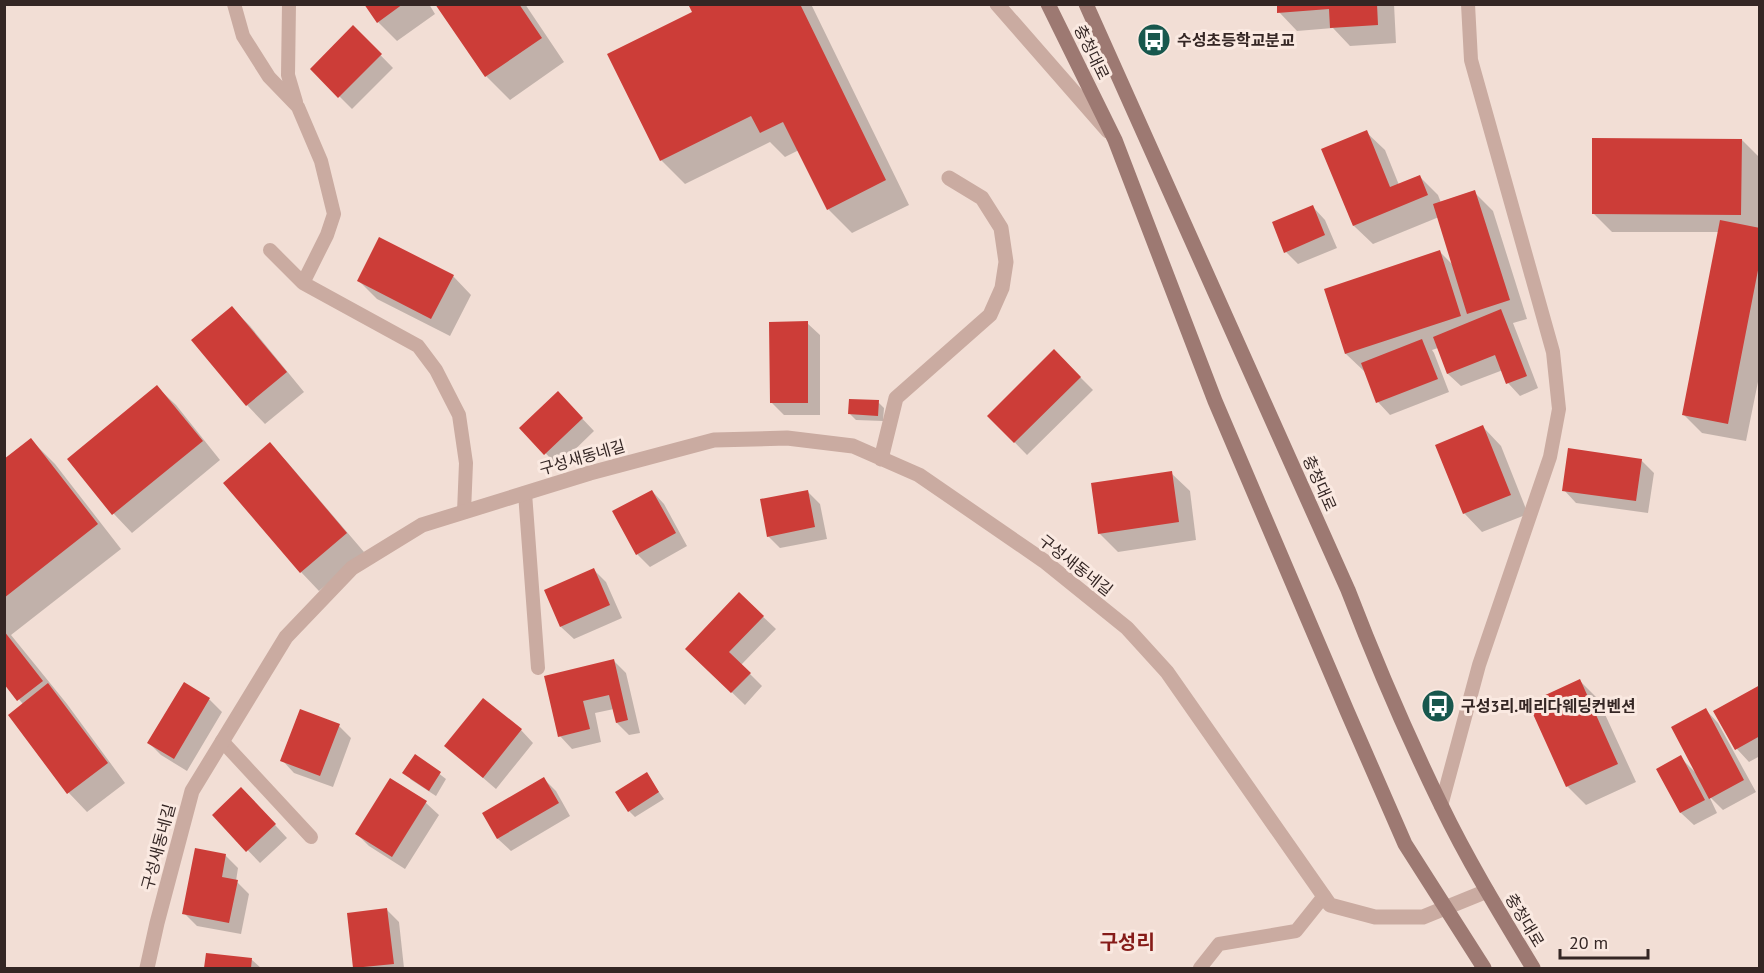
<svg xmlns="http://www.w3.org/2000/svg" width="1764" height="973" font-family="'PT Sans','Noto Sans KR',sans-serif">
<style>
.shadow{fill:#0003}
.building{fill:#cc3d38}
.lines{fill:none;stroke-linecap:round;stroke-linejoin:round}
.lane{stroke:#caaba1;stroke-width:14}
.street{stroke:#caaba1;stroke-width:15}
.secondary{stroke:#9d7972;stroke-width:15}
.labels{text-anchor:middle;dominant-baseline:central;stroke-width:6;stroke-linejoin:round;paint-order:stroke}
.poi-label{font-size:16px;font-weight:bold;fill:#342624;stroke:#fae9e1;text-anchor:start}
.street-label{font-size:16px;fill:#342624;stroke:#fae9e1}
.quarter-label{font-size:20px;font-weight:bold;fill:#861c19;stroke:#fae9e1}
</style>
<rect width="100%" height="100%" fill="#f2ded5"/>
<path class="shadow" d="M366,4H429L435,14L397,41L378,22Z
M437,4H525L564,62L510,100L486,76Z
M690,4H811L909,205L852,233L828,209L799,150L785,157L770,142L685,184L661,160L694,13Z
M1278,4H1394L1396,43L1350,46L1333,28L1297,31L1279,12Z
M353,27L393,68L352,109L312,69Z
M1366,132L1385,150L1399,185L1419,176L1438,195L1441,203L1474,192L1493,211L1527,319L1513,323L1538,388L1520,396L1508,383L1503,370L1461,386L1448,374L1438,348L1432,350L1434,353L1449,392L1390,415L1378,402L1365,372L1346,354L1326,290L1440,252L1454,266L1439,217L1373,244L1354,226Z
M1742,140L1760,158V372L1746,441L1702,433L1683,414L1719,232H1612L1593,213Z
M1313,207L1325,220L1337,248L1298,264L1286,252Z
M453,276L471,295L450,336L377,299L358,280Z
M232,308L250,326L304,392L265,424L247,405Z
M807,323L820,335V415H784L771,402Z
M1054,351L1093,390L1027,455L989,416Z
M157,387L176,405L220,460L132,533L114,514L69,460Z
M558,393L594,431L558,466L521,428Z
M878,402L884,408L883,421L856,420L850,414Z
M1483,427L1501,446L1528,514L1482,532L1464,513Z
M31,440L55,464L121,549L11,635L67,704L125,783L87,812L69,793L10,715L23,704L4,682V461Z
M270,444L288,463L364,552L319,591L301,572L225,483Z
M1641,460L1654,473L1648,513L1576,503L1564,490Z
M1171,473L1190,491L1196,540L1118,552L1099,533Z
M652,491L664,504L687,546L650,567L637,554Z
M807,491L820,504L827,539L780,548L768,536Z
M594,570L606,582L622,618L574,639L561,627Z
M739,594L776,629L741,665L762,686L745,705L687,649Z
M614,661L626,673L640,733L629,735L617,723L614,709L595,713L601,742L572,749L560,736L546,677Z
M1580,681L1598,699L1636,782L1586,805L1567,786Z
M184,684L210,700L222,712L187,771L161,755L149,743Z
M1760,687V756L1749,762L1737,749L1715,711Z
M1706,710L1718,723L1756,792L1723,810L1709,796L1717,813L1694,825L1681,813L1658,770L1680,757L1696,773Z
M339,726L351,738L333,787L294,773L282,760Z
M521,730L533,743L496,789L446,746Z
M416,756L446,779L436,796L410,779Z
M646,774L664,799L635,817L629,811Z
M544,779L556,791L570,816L511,851L498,839L484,814Z
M390,780L426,803L439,815L405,869L369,846L357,834Z
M254,802L287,838L260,863L214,815Z
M225,855L238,868L236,881L249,894L241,934L197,926L184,913Z
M386,909L399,922L404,968H355L349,914Z
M207,954L252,960L261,968H206Z"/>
<path class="building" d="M364,4H403L377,23Z
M435,4H519L542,38L485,77Z
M688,4H800L886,180L827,210L783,122L760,133L751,116L660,161L607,54L692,12Z
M1277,4H1377L1378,25L1330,28L1329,9L1277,13Z
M353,25L382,54L338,98L310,69Z
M1367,130L1390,187L1420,175L1428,195L1353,226L1321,149Z
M1592,138L1742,139L1741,215L1592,214Z
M1475,190L1510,300L1467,314L1433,204Z
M1313,205L1325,235L1284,253L1272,222Z
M1720,220L1760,228V260L1728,424L1682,415Z
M379,237L454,275L431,319L357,281Z
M1440,250L1461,316L1345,354L1324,289Z
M232,306L287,372L246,406L191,340Z
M1501,309L1527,376L1506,384L1495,355L1447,374L1433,337Z
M808,321V403H770L769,322Z
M1422,339L1438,379L1376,403L1361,363Z
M1054,349L1081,377L1014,443L987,416Z
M157,385L203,441L112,515L67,459Z
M558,391L583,418L544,455L519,428Z
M849,399L879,400L878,416L848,414Z
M1483,425L1511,495L1463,514L1435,445Z
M31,438L98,524L4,598V459Z
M270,442L347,533L300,573L223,483Z
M1568,448L1642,459L1636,501L1562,491Z
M1172,471L1179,522L1098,534L1091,483Z
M652,490L676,533L636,555L612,511Z
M808,490L815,527L767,537L760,499Z
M594,568L610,605L560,627L544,590Z
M739,592L764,616L729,652L751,673L731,693L685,649Z
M4,631L43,681L17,701L4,684Z
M614,659L628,720L616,723L609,695L583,701L590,729L558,737L544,676Z
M1580,679L1618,764L1566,787L1528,703Z
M184,682L210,698L174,759L147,743Z
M48,683L108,763L67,794L8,715Z
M1760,685V736L1735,750L1713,711Z
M483,698L522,729L483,778L444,746Z
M1706,708L1744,780L1709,799L1671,727Z
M300,709L340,724L320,776L280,761Z
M415,754L441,772L429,791L402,773Z
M1681,755L1705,800L1680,813L1656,769Z
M647,772L659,792L628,812L615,792Z
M544,777L559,803L497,839L482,813Z
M390,778L427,801L392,857L355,834Z
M241,787L276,824L246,852L212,815Z
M195,848L226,854L222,877L238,880L229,923L182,914Z
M387,908L394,964L353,968L347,913Z
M206,953L252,958L251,968H204Z"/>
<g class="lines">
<path class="lane" d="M234,4L243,36L269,77L298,107L321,161L334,214L327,235L303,283L418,346L436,370L459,415L466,463L464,512
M289,4L288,75L296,102
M270,250L303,283
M525,493L538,668
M222,741L311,837
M1441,806L1479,665L1550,457L1559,409L1553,352L1471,60L1468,4
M1200,968L1219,944L1296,931L1324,896"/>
<path class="street" d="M997,4L1108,131
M881,459L896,398L990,315L1002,288L1006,262L1001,228L982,198L949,178
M147,968L157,923L192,791L286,637L352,568L422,525L590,473L714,440L787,438L853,446L919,475L1044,561L1127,628L1167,672L1330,905L1375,917H1423L1487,891"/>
<path class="secondary" d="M1048,4L1115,140L1215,401L1347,711L1405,844L1484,968
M1086,4L1348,590C1376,663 1407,735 1441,805C1468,861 1501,915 1533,968"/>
</g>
<defs>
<symbol id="bus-disc" viewBox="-11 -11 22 22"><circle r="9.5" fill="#18574d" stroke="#fae9e1"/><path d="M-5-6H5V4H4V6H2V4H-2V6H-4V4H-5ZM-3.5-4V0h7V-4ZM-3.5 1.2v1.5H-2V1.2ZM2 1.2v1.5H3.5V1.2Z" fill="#fff"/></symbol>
</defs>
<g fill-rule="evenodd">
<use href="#bus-disc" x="1135" y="21" width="38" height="38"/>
<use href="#bus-disc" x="1419" y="687" width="38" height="38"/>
</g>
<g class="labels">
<g class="poi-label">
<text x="1177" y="40">수성초등학교분교</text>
<text x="1461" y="706">구성3리.메리다웨딩컨벤션</text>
</g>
<g class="street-label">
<text transform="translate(1092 52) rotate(64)">충청대로</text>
<text transform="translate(582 457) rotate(-16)">구성새동네길</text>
<text transform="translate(1320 483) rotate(66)">충청대로</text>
<text transform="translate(1076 565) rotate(38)">구성새동네길</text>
<text transform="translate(158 847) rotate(-75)">구성새동네길</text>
<text transform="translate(1525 920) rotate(59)">충청대로</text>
</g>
<g class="quarter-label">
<text x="1127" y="942">구성리</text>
</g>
</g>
<rect width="1764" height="973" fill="none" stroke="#342624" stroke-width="12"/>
<path d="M1560 949v9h88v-9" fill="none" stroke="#342624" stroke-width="3"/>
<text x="1569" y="949" font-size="18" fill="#342624" stroke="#fae9e1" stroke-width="4.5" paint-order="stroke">20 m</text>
</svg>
